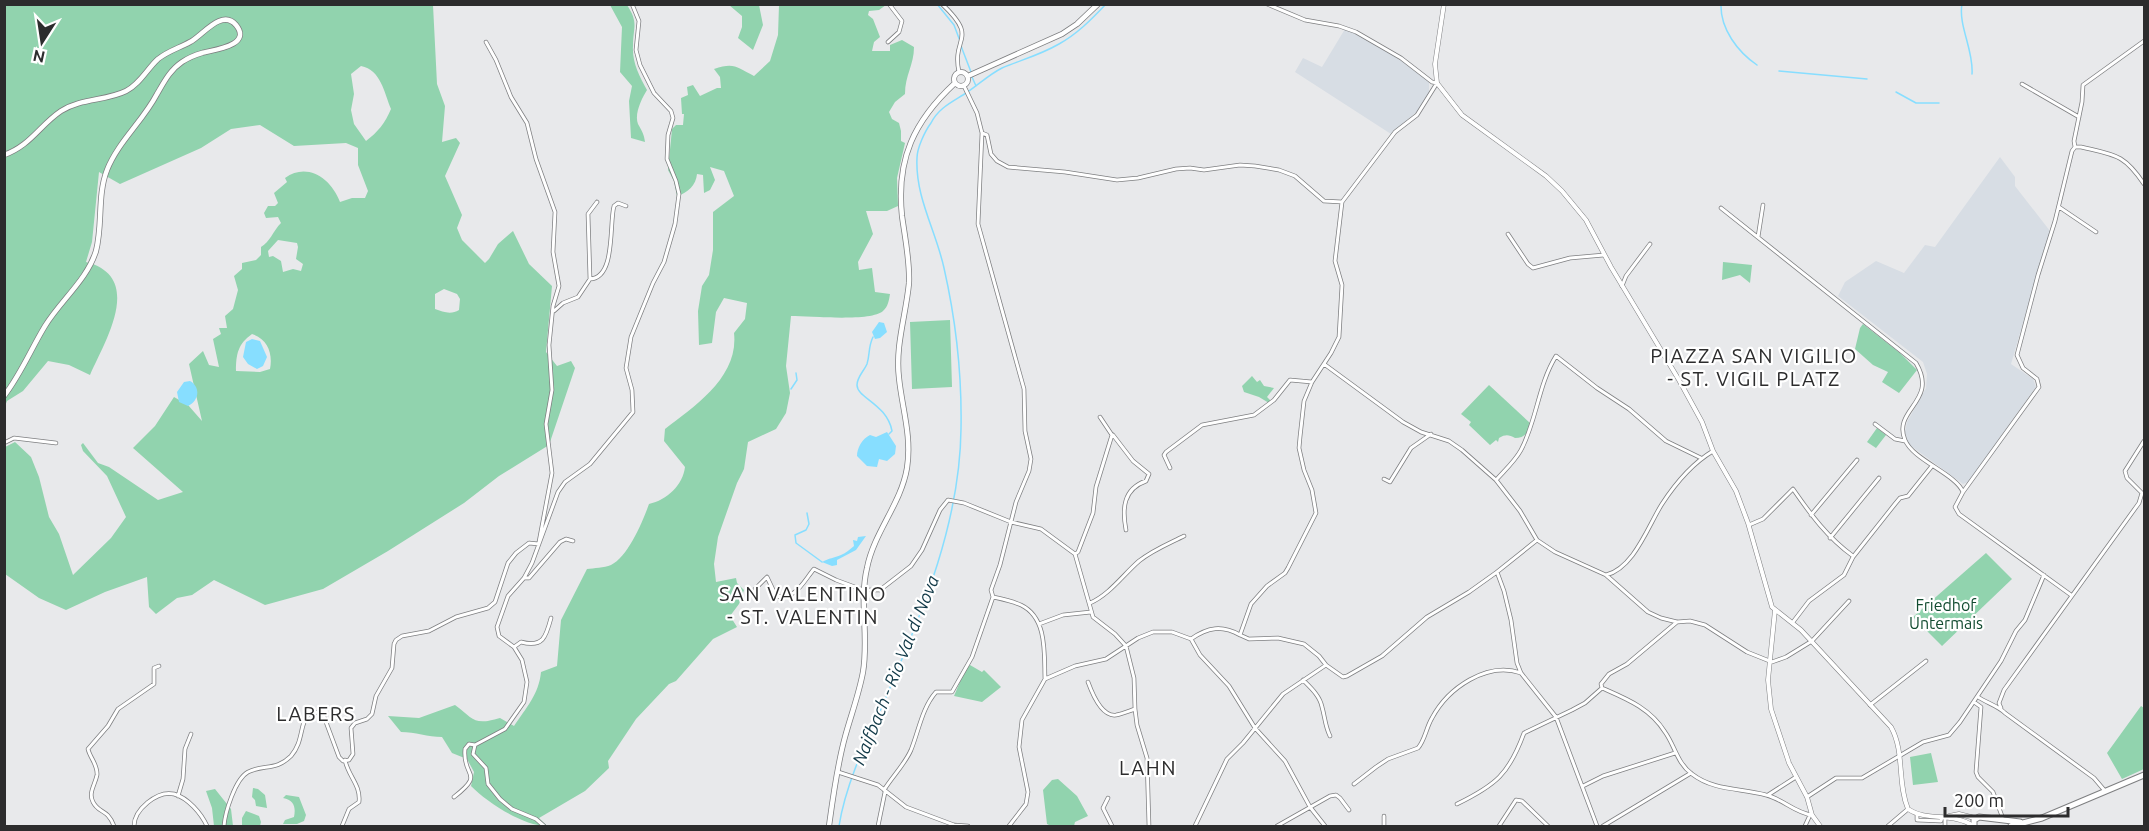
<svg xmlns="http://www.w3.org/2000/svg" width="2149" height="831" font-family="Ubuntu,sans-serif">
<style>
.built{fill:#d7dde4}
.green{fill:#91d3ae;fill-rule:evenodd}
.water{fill:#87deff}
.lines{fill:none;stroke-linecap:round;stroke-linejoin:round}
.stream{stroke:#87deff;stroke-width:1.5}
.minor-casing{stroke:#7e7f81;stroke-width:4.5}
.tertiary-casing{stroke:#7e7f81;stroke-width:5}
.secondary-casing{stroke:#7e7f81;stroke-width:6}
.primary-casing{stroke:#7e7f81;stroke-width:7}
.minor{stroke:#fff;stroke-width:3}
.tertiary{stroke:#fff;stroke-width:4}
.secondary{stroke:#fff;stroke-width:4.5}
.primary{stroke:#fff;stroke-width:5}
.labels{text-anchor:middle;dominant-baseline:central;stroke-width:4.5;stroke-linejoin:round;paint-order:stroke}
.park-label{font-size:16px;fill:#124c31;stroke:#fff}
.water-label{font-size:18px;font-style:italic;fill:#113947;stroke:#fff}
.quarter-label{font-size:20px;letter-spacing:1.5px;fill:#2c2c2d;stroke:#fff}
</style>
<rect width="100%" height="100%" fill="#e8e9eb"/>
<path class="built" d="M1345,29L1356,33L1398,58L1429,82V95L1421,108L1391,134L1295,72L1303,58L1322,67Z
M2000,157L2015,177V186L2050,231L2011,364L2033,379L2036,387L1968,482L1963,484L1911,446L1907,440L1905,432L1907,422L1926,388L1927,374L1923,362L1838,296L1845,282L1876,261L1904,273L1925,245L1935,247Z"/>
<path class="green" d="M5,5H433L437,84L445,106L442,142L456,138L460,143L445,176L462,215L457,228L462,240L485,263L489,259L498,244L513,231L529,264L552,286L546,352L557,366L571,361L575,368L549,445L499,476L464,503L388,551L323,589L265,605L214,580L192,595L177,598L156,614L149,607L147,577L105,592L66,610L39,598L5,574V447L15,442L31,457L39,477L49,517L59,534L73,575L111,538L126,517L107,476L83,451L81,445L83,443L98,463L109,467L158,500L183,492L133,448L155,426L174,397L188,405L202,421L189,364L203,351L209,365L219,367L213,339L221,334L219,328H227L225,316L233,309L238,290L234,276L242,269V263L256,260L261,255V247C270,242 273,231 281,223L278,217L266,218L264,213L268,206H275L278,203L274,193L287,182L285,178C307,162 331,178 340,202L352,198H365L368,191L358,165V148L346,143L294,146L260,125L231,129L201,148L120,184L99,172L92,242L86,262C145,277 105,341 90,375L69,365L48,361L23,391L7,401L5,406ZM361,66C381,70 384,92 391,109C385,123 378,132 366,141L354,124L351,110L354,94L351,74ZM278,240L297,243L298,247L296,259L303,264L301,271L293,269L283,272L281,261L273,256L269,257L268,251ZM444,289L457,294L460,299L459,310C451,315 443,312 435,309V294ZM252,334C268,339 273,354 270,369L260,372L236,371C236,354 238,344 252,334Z
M610,5H627C639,23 633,27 633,46C632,62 639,76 647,90C642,98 634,114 638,124C642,131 644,134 645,142L631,138L629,101L632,86L620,72L622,27Z
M729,5H759L763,25L753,50L738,38L742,27V16Z
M779,5H886L879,10L869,11L868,15L873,19L880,37L874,42L872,51H890V45L902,40L914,47C914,65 905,75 905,94L895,102L889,112L892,119L899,123L901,131V141L905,143L897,178L898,206L887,211H866L873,234L858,262L859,270L872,268L875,292L890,294C889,300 888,307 883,311C871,322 810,316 791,316L786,366L790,393L786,413L776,429L748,442L744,469L737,483L718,537L714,564L716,582L736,578L737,583L744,590L739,604L730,616L737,627L713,639L676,681L669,684L636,719L608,761L609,768L585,791L539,818L547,826C523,826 488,803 471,786L474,772L467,759L452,753L442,737C428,737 415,732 401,732L388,716L419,718L455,705C474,719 473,726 500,718L514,726C526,708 539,694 541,672L557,666L561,620L587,569C594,568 604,568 611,565C628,557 643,521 649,504C667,500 683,485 685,467L664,441L665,429C695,406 739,377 734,333L745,319L747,303L724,298L716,312L712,343L699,345L698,311L702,286L709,275L713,250V212L734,196L724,171L710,167L715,180L710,190L704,193L703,175L697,174C696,185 688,193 677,196L674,181L668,170L672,129L676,125H683L684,114H682L681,98L688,95L687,87L693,85L700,96L717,88H721L720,77L714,69C734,62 737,67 754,76L770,61L778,35Z
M1723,262L1752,265L1750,283L1740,275L1722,280Z
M950,320L952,387L912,389L910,322Z
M1863,324L1900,353L1917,370L1899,393L1882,382L1888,372L1873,365L1855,349L1860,328Z
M1252,376L1257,382L1260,380L1264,386L1274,388L1267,397L1271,401L1269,403L1259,397L1244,392L1242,386Z
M1489,385L1530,423C1529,432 1525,438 1515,438C1509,435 1506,434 1499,438L1498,442L1496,440L1490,445L1469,425L1471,422L1461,414Z
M1877,428L1886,435L1876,448L1867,442Z
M1986,553L2012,579L1942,646L1913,617Z
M970,665L982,672L984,670L1001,687L982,702L954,696L965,670Z
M2141,706L2144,708V769L2122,779L2107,753Z
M1931,753L1938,782L1913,785L1910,757Z
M1058,779L1077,796L1088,816L1075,822L1074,826H1051L1047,824L1043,790L1052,780Z
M253,788L258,789L265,795L267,808L256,806L255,800L252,797Z
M215,789L231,809L233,826H214L212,808L206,791Z
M286,795L299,797L306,815L304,821L297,824H283L285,820L294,817C296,807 294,800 283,798Z
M246,811L259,816L261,822L260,826H242V818Z"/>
<path class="water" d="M879,322L884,323L887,332L880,338L875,339L872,332Z
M252,339L260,341L267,357L263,366L257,369L248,364L243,357L246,342Z
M190,381C201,387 199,401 188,406L179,402L177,392L184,382Z
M887,432L896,446L895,454L887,461L879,459L877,467L867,466L857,456C857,448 862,439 870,435L876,437Z
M866,536L856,550L837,560V565L832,566L822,562C829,558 834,558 841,555C846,553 850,549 854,546L853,540L857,541L858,537Z"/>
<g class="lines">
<path class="stream" d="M937,4L954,25L960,41
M1721,4C1720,29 1738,52 1757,65
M1962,4C1958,25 1974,51 1972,74
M961,46L971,72
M1779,71L1867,79
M972,77L976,86
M1896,92L1916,103H1939
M873,337C868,347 870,355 867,364C864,371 857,377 857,385C857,398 887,404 892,431L889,434
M791,389L797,380L796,373
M807,513L809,524L806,530L795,535L796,543L822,562
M839,826C846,783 866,742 884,702C921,614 960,525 961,429C962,375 956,321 944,268C936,231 915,197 917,158C917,148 925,131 931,123C938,109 950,103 963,95C976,87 988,75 1002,68C1021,60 1040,55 1059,44C1077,34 1091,20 1106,4"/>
<defs>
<path id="minor" d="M942,4C980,40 951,36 959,72
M486,42L496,60L511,97L527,123L536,159L555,212L553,252L559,286L553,306L549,345L552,390L546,424L552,473L539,542
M888,42L899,32L902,21L889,4
M2022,84L2079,117
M982,133L987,135L991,154L997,161L1008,167L1065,172L1117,180L1138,178L1176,169L1190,168L1204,170L1240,165L1255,166L1279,170L1295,176L1324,201L1342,202L1395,132L1417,115L1437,83L1432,82L1401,58L1356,32L1339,26L1305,20L1267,4
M2075,147H2081C2115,155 2124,154 2144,184
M2059,207L2096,232
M1721,208L1916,363C1939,402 1892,409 1905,440C1913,460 1956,474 1963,492
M1508,234L1528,264L1533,268L1570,258L1604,255
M1758,237L1763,205
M590,279C616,278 609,224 614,206L618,203L626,206
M1622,286L1626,276L1650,244
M554,311L563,303L578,297L590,279L588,214L597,202
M1324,364L1403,422L1421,432L1449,441L1462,450L1496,480L1520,511L1537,540L1555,552L1606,575L1648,612L1661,618L1677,622L1690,621L1705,625L1747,652L1772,662L1786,657L1812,641L1849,601
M1875,424L1895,439L1905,441
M1113,435L1133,461L1149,474L1146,481C1123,489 1122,509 1126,530
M4,443L14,438L56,443
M1170,468L1164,455L1166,452L1202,425L1254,415L1274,400L1290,380L1312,382
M1384,479L1390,482L1411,448L1431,434
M1497,479C1505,470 1515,461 1521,450C1537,420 1538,385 1556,356L1597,388L1629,409L1666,441L1701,458
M1811,515L1857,460
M1749,525L1763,519L1793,489C1811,515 1828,538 1853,556
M1830,538L1879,478
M1537,540L1497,572L1504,591L1511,620L1517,663L1521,673L1556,717L1597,826
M1075,554L1078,552L1093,513L1096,487L1112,435L1100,417
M1606,575C1634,568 1648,526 1662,504C1675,484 1693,463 1713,451
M524,578H529L560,542L566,539L573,541
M755,589L767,577L776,596C796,600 803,582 814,569L836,580L863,590H880L911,566L922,550L940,510L948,500L964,503L1011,522L1041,529L1075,554L1093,617L1115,634L1126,646L1134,678L1135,709L1137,725L1147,758L1149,826
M2071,595L1959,514L1955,507L1963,492L2039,387L2037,379L2023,368L2017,355L2038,275L2055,221L2072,151L2075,147L2074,141L2082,102L2083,85L2144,41
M993,597C1002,599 1012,601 1021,605C1048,618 1044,655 1045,679
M1090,603C1109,595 1123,575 1139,561C1153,550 1168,544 1184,536
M1793,622L1809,601L1844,575L1853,557L1895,504L1900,498L1908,496L1932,466
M1039,624L1063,615L1091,612
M1240,635L1249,639L1278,638L1304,644L1319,656L1326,665L1343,677L1347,676L1382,656L1427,617L1469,592L1497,572
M1191,639C1208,627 1222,625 1240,635L1251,604L1267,586L1285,573L1288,568L1316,513L1312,490L1304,470L1299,448L1300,437L1304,401L1312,382L1331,353L1339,337L1342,285L1335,261L1342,202
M514,647L521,642C543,648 546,637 551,618
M1303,680C1311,688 1320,696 1322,707C1325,717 1325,726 1330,736
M1088,682C1092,693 1102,717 1116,715C1122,714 1129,711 1135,709
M1602,688L1601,684L1609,674L1627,664L1677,622
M1978,697C1987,703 1998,706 2005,713L2094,778L2105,791
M1974,702L1981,707L1976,772L1978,777L1993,792L2002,816V820
M1870,705L1926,661
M2001,708L1999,703L2004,690L2139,503L2142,493L2127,478L2125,471L2144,441
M838,772L878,785L906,807L954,825L968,826
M1354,784L1376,767L1388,759L1418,748C1425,740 1426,728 1432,718C1448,688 1487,661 1521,673
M1583,786L1603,776L1675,753
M884,790C892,777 905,764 911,750C919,730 922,708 936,692H952L972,657L993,597L991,590L1000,565L1016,502L1029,471L1031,459L1025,431L1024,389L978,224L982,133L977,113L964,86
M1768,795L1796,777
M178,796L183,779L185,749L191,734
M454,797C486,772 462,778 465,749L469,744L475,745
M1807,797L1836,778H1862L1923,742L1949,735L1960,722L2001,661L2016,631L2025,620L2044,575
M1108,798L1103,808L1112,826
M1457,804C1496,785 1509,774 1524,733L1572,710L1585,703L1602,688C1627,699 1650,708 1665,732C1675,746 1677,763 1692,774C1714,791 1741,788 1766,795C1783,799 1795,813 1812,815
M1917,814V820L1941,821L1942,817
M1384,816V826
M114,826C107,808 99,814 93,802C88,793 95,785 97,775C98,765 90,758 88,749L108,726L118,709L154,684V668L159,666
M134,826C134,810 157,790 174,794C188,798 201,813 207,826
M224,826C225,813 235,779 248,772C264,764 276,771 291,756C304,741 299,724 309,714L318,712L323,714L339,757L343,761L349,760L353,754L351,728L355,723L367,719L372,714L376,696L392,668L394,644L396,640L402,636L429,631L456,617L488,608L495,602L508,563L516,553L529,543L539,544
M342,826L349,809L359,802C361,785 348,776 345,760
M544,826L536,819L512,809L500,799L488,784L486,768L473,754L475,745L505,729L524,702L527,682L522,660L514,647L499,636L497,627L508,596L524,578L532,563L558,492L565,482L590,464L633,412L632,390L626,368L631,337L653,283L664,262L675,224L679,194L676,181L667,159L668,135L673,118L671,111L654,93L640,65L636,50L639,21L632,4
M878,826L885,792
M1009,826L1026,804L1028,792L1019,747L1022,720L1045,679L1075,666L1106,659L1138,638L1153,632H1172L1191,639L1200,655L1229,686L1255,728L1285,761L1310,807L1325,826
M1195,826L1227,759L1243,743L1283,694L1326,665
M1277,826L1330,796L1336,795L1340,798L1349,810
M1499,826L1516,800L1522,801L1548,826
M1603,826L1691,773
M1805,826L1810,815
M1888,826L1908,809
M1945,826V818"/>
<path id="tertiary" d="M1444,4L1435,64L1437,83L1462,115L1546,176L1562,191L1586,220L1611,267L1679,380L1702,422L1713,451L1736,491L1748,523L1772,607L1801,630L1891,727C1905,752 1897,783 1908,809C1927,822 1954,812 1973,826
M1775,610L1768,680L1771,709L1789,763L1807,797L1812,815L1820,826
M1949,816L1959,814L1975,818"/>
<path id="secondary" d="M954 79a7 7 0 1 1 14 0a7 7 0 1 1-14 0Z
M968,76L1062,34L1077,24L1098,4
M4,155C30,146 40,125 61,111C81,98 106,101 126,91C140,84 147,69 158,59C168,51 179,48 190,42C202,36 222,8 236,25C253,46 212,50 202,53C195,55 188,58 182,62C170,70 164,82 157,94C143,121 118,142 107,170C97,196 103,224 96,251C87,280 61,300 45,326C31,349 21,374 4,396
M829,826C833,797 837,766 845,737C851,715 859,694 863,672C869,637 859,602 867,568C874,532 901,504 907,468C912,436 902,408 899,378C895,346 906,315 909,283C910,261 905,238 902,216C896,159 914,121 955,83"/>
<path id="primary" d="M1974,826V820L1979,817L2020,822
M2011,826L2042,818L2144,775"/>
</defs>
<use href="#minor" class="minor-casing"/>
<use href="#tertiary" class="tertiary-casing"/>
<use href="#secondary" class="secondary-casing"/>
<use href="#primary" class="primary-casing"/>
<use href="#minor" class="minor"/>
<use href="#tertiary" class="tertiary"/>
<use href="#secondary" class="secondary"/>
<use href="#primary" class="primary"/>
</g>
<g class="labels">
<g class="park-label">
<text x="1946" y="605">Friedhof<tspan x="1946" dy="18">Untermais</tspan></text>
</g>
<g class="water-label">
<text transform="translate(895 670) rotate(-68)">Naifbach - Rio Val di Nova</text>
</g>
<g class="quarter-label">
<text x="1754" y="355">PIAZZA SAN VIGILIO<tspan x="1754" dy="23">- ST. VIGIL PLATZ</tspan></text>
<text x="803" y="593">SAN VALENTINO<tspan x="803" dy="23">- ST. VALENTIN</tspan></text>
<text x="316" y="713">LABERS</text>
<text x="1148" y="767">LAHN</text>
</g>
</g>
<rect width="2149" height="831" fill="none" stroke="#2c2c2d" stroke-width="12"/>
<g transform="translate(42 42) rotate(192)" stroke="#ffffff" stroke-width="4.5" paint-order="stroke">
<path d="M0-4.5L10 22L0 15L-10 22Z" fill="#2c2c2d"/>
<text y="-9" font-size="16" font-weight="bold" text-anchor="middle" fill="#2c2c2d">N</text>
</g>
<path d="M1945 807v9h123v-9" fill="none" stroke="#2c2c2d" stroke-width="3"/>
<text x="1954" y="807" font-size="18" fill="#2c2c2d" stroke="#ffffff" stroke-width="4.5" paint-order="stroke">200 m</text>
</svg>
